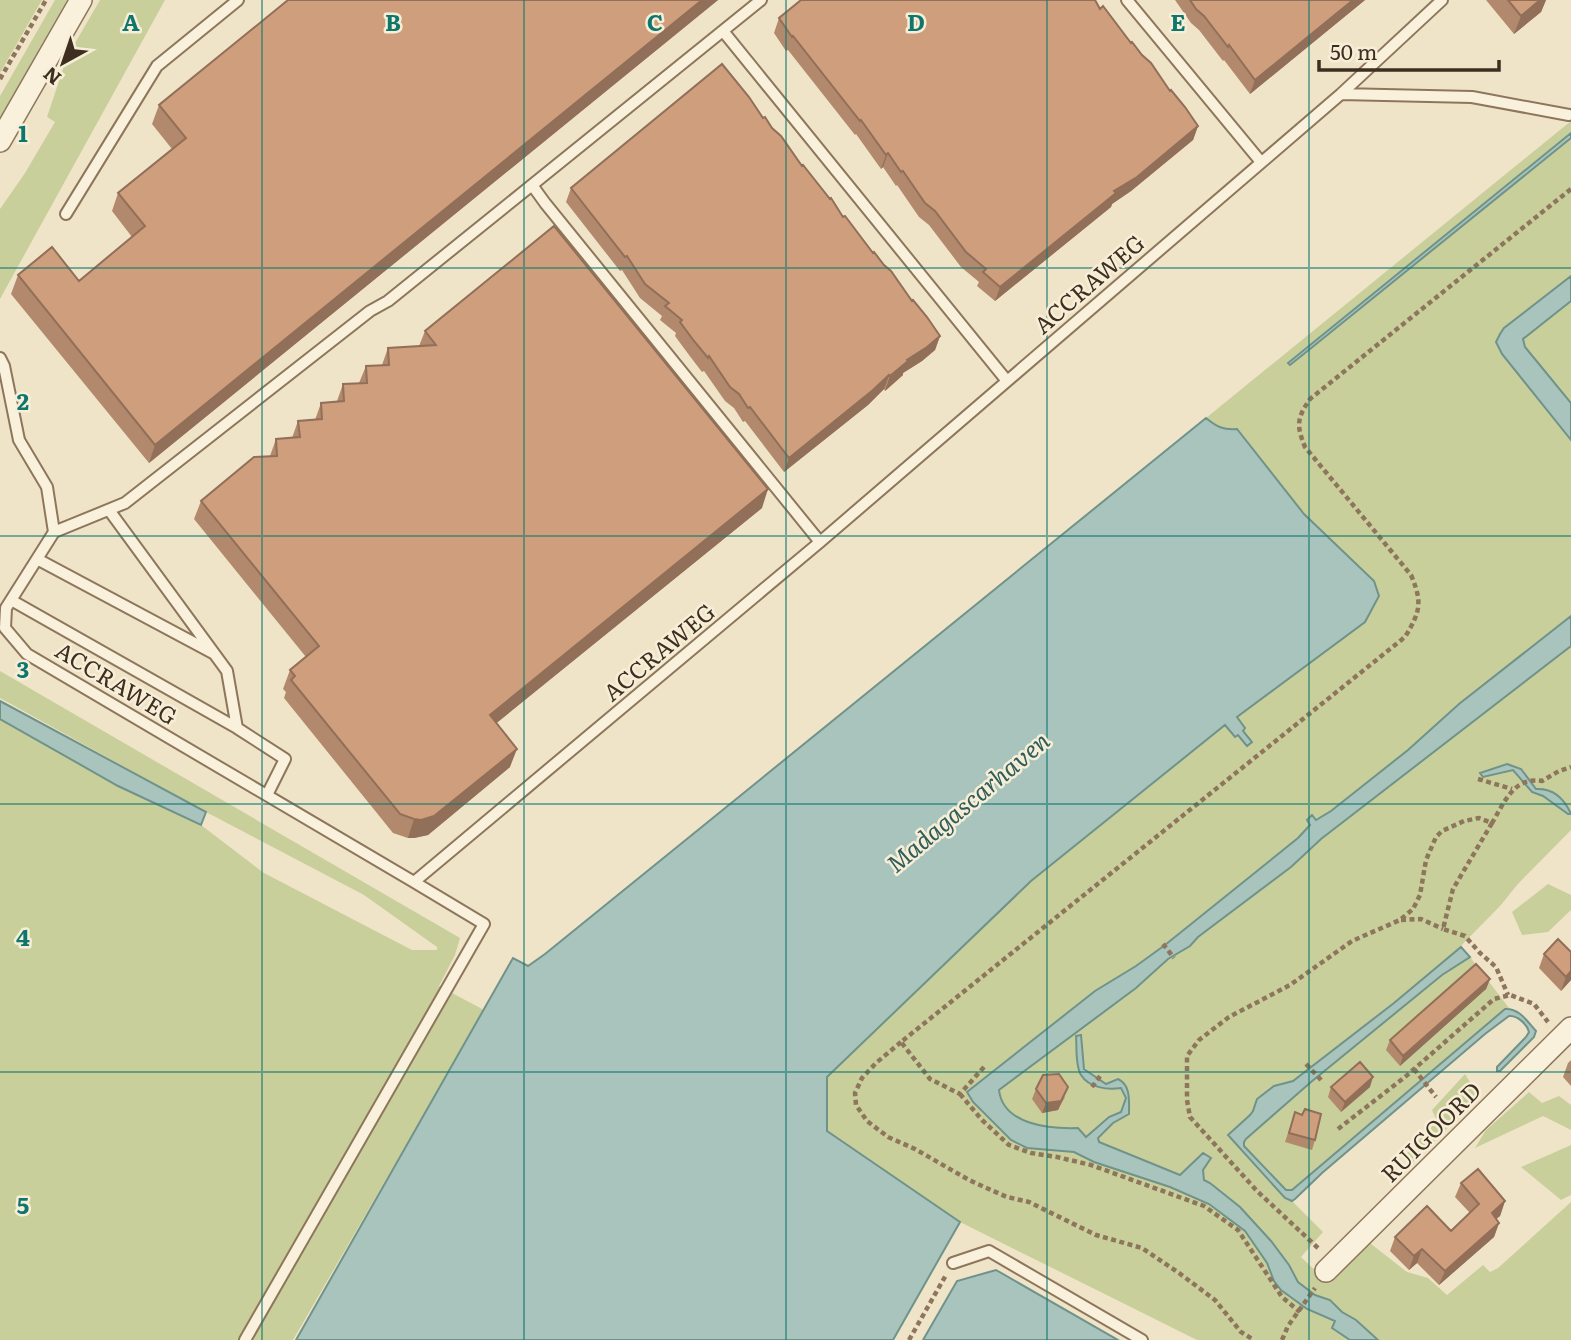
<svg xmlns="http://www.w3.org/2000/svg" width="1571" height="1340" font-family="Literata,serif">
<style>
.green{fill:#c9cf9b}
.water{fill:#a9c4bc;stroke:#6f938a;stroke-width:2}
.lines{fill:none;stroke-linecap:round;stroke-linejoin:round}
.lane-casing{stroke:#8d765c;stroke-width:14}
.street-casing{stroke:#8d765c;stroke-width:24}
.path{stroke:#8d765c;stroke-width:4.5;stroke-dasharray:5 3.5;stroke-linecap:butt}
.lane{stroke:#faf1dc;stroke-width:10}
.street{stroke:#faf1dc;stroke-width:21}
.wall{fill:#b2896c}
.shaded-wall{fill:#916f58}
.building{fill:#cf9f7d;stroke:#916f58;stroke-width:2}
.grid{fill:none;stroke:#0f766e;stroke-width:2;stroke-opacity:0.55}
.labels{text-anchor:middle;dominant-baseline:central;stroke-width:5;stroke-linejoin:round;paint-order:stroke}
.street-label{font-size:23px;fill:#3d2e20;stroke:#f7eed8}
.water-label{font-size:24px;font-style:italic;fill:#2f5d5a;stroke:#f7eed8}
.grid-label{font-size:23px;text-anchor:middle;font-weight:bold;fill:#0f766e;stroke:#f7eed8;stroke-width:5;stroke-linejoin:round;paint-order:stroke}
</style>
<rect width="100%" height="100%" fill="#f0e4c8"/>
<path class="green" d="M0,0H42L0,73Z
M55,0H67L0,118V96Z
M100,0H165L0,299V209L25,173L55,122L47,117L67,57Z
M1571,121V133L1288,364L1290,365L1310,349L1571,137V276L1504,328L1500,334L1497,342L1502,354L1571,440V616L1459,704L1408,750L1331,811L1316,820L1312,815L1307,819L1310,825L1298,838L1165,945L1136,966L1095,991L967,1092L973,1102L1027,1148L1074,1152L1094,1162L1170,1187L1209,1204L1245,1231L1267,1263L1274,1281L1281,1290L1307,1309L1335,1321L1332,1328L1350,1340H1197L960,1222L827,1131V1077L1031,881L1225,725L1235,737L1238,735L1252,742L1243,731L1245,728L1236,717L1365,622L1374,581L1304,514L1237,429C1223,430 1217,427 1206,418Z
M1571,301V403L1525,347L1522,339Z
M1571,646V830L1517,885L1501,905L1453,954L1394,1003L1293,1081L1281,1083L1228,1137L1237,1144L1289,1201H1292L1323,1232L1301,1257L1324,1279L1366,1240L1407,1272L1428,1278L1447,1295L1483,1265L1490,1272L1498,1268L1571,1202V1340H1378L1356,1320L1342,1312L1330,1300L1315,1295L1298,1282L1289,1265L1271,1241L1240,1207L1210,1183L1204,1180L1203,1170L1210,1158L1189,1168L1180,1175L1099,1142L1098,1138L1113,1123L1129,1114V1094L1118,1079L1106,1084L1078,1063L1091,1084L1121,1088L1126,1098L1121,1112L1109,1117L1086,1137L1077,1128C1050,1129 1003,1125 999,1090L1136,988L1168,959L1190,946L1198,937L1291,867L1321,839Z
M0,671L460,938L455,955L439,986L484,1010L293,1340H0V719L118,786L201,825L264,873L412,950H437V947L364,895L206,812L0,698Z
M1548,884L1571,895V910L1548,932L1522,935L1512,912Z
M1470,957L1509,1008L1505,1009L1292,1190H1286L1244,1146V1142L1311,1082L1442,975Z
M1465,1074L1479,1097L1411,1164L1405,1155L1437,1121L1432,1110Z
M1529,1092L1542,1103L1559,1096L1571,1105V1130L1543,1116L1475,1148L1486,1130Z
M1571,1145V1195L1561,1200L1521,1167Z"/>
<path class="water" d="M1571,133V138L1310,349L1290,365L1288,363Z
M1571,276V301L1523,339L1525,347L1571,403V440L1502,354L1496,342L1500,334L1504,328Z
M1206,418C1217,427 1223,430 1237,429L1304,514L1374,581L1379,596L1365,622L1237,717L1245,728L1243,731L1252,742L1247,746L1238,735L1235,737L1225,725L1031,881L827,1077V1131L960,1222L893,1340H296L513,958L528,966L545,954Z
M1571,616V646L1321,839L1291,867L1198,937L1190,946L1168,959L1136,988L999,1090C1003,1125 1050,1129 1078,1128L1086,1137L1109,1117L1121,1112L1126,1098L1121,1088C1108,1090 1089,1088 1081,1075C1075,1065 1077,1047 1076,1036L1081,1035L1084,1069L1106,1084L1118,1079C1131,1085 1129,1101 1129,1114L1113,1123L1098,1138L1099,1142L1180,1175L1203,1153L1211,1158L1203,1170L1204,1180L1210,1183L1240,1207L1271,1241L1289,1265L1298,1282L1315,1295L1330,1300L1342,1312L1356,1320L1378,1340H1350L1332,1328L1335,1321L1307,1309L1281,1290L1274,1281L1267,1263L1245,1231L1209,1204L1170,1187L1094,1162L1074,1152L1027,1148L1011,1140L973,1102L967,1092L1095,991L1136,966L1165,945L1298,838L1310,825L1307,820L1312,815L1316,820L1331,811L1408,750L1459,704Z
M0,701L206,812L201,825L118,786L0,719Z
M1507,764L1521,769L1536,789C1553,788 1564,798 1571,814H1568L1543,796L1532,792L1513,770L1483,777L1480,773Z
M1461,947L1470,957L1442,975L1311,1082L1246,1139L1244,1142V1146L1286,1190H1292L1505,1009C1519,1008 1527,1021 1536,1031L1534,1037L1500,1071H1497V1067L1526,1037L1529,1032C1527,1024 1517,1015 1509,1016L1485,1034L1322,1173L1295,1199L1292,1201L1285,1198L1228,1135L1250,1115L1253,1111L1257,1099L1274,1086L1293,1081L1394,1003Z
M996,1270L1118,1340H923L957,1281Z"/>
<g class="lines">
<defs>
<path id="lane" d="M761,0L532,185L545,203L820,542
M1127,0L1261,162
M723,31L1007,381
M1341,94L1442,0
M66,214L157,66L238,0
M0,358L4,366L19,440L47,487L54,532L6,608L5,628L27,654L414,882L820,542L1341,94L1472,97L1569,115
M109,510L227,671L237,728L285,759L267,795
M54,532L125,503L370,311L388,301L532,185
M37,559L213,653
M11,600L237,728
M953,1263L989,1251L1142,1340
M245,1340L484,924L414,882"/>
<path id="street" d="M0,141L81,0
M1326,1271L1571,1028"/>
</defs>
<use href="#lane" class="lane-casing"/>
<use href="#street" class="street-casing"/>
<path class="path" d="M0,79L46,0
M1478,779L1512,789
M1492,823L1453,889L1443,929L1465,936L1480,953L1496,967L1508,995
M1401,920L1421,919L1443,929
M1163,944L1174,958
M901,1042L876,1063L862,1078L855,1093L856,1105L867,1121L888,1137L915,1149L969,1180L991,1190L1007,1197L1029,1202L1096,1235L1142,1248L1179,1273L1215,1300L1241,1332L1254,1340
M1306,1064L1323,1082
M984,1067L960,1094L930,1079L901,1042L1405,637C1420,612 1423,603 1411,575L1305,447C1296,425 1297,418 1310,399L1571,189
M1414,1069L1436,1097
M1092,1087L1101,1075
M960,1094L982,1120L1009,1145L1031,1153L1057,1157L1091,1165L1204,1206L1238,1230L1282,1297L1300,1312
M1338,1129L1405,1077L1494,999L1510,995L1534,1004L1548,1022
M1318,1248L1257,1191L1190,1117L1187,1100V1056L1199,1040L1229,1017L1290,985L1352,941L1400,920L1413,909L1420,895L1426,860L1436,837L1442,831L1464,821L1479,818L1492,823C1504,803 1514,776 1542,781L1559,771L1571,767
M909,1340L946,1275
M1282,1340L1288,1326L1315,1288"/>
<use href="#lane" class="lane"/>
<use href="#street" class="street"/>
</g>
<path class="wall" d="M288,0H718L149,463L11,294L18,275L79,281L132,237L112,211L118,193L172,149L152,124L159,105Z
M1175,0H1365L1250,94L1224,60L1223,61L1199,30L1191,23Z
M1486,0H1546L1541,12L1514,34Z
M1100,9L1131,43L1198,126L1193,140L1131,191L1112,204L1111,207L995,301L977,286L979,282L961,267L929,225L919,217L897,185L896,186L883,167L881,169L856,134L855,135L788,50L786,51L774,33L779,18Z
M763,118L843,217L940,336L935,350L922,361L903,373V375L885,391L884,389L868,405L784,472L745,421L743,422L734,408L725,401L704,371L702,372L689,355L675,336L676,333L660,320L662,316L640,298L622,270L620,271L566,202L571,188Z
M425,331L762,508L496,723L510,767L428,835L414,838H408L393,833L284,698L286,692L283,689L290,670L306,657L194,519L201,501L270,456L276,439L292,438L298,421L315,420L321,403L337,401L343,384L359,383L366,366L382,365L388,348L419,346Z
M1544,954L1571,980L1561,991L1539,968Z
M1490,979L1486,989L1400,1066L1386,1050L1390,1040Z
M1571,1060V1086L1563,1077L1568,1063Z
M1331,1087H1370L1341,1112L1328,1097Z
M1036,1089L1065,1097L1058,1110L1042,1113L1032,1099Z
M1295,1112L1315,1140L1312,1150L1285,1142Z
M1461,1183L1505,1201L1500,1216L1496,1219L1499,1223L1494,1237L1439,1285L1417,1263L1409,1270L1390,1251L1395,1237L1451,1231L1470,1213L1455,1197Z"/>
<path class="shaded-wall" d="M702,0H718L149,463L155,445Z
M1353,0H1365L1250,94L1255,80Z
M1540,0H1546L1541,12L1514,34L1521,16Z
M1198,126L1193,140L1131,191L1112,204L1111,207L995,301L1000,287L1114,191Z
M888,153L883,167L881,169L886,155Z
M940,336L935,350L922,361L903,373V375L885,391L890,376L907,360Z
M889,375L884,389L868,405L784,472L789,458Z
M768,489L762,508L483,734L490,715Z
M517,749L510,767L428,835L414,838H408L414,819Z
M1571,971V980L1561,991L1566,977Z
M1490,979L1486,989L1400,1066L1403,1056Z
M1373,1077L1370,1087L1341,1112L1345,1102Z
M1068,1087L1058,1110L1042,1113L1046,1103Z
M1505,1201L1500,1216L1486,1227L1492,1213Z
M1499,1223L1494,1237L1439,1285L1445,1271Z
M1422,1249L1417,1263L1409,1270L1414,1256Z"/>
<path class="building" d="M288,0H702L155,445L18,275L52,247L79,281L145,226L118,193L186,138L159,105Z
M801,0H1095L1100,9L1103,6L1131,43L1132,42L1142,55L1151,63L1170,91L1171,90L1185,107L1198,126L1137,177L1114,191L1116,193L1000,287L983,272L986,269L966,252L935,211L925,203L903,171L901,172L888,153L886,155L861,120L860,121L793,36L792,37L779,18Z
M1190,0H1353L1255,80L1229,45L1228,47L1204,16L1196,9Z
M1508,0H1540L1521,16Z
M722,64L749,97L763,118L765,117L772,128L781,136L802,166L803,165L830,199L831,198L843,217L845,216L873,253L874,252L884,265L891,271L912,301L913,300L927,317L940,336L927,347L907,360L908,361L890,376L889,375L873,390L789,458L750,407L748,408L739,394L730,387L709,356L708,358L694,341L680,322L682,320L665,306L669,303L645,284L627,256L625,257L571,188Z
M554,226L768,489L490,715L517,749L434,816L421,820L414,819L400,814L291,680L295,676L290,670L319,646L201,501L254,457L277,456L276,439L300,437L298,421L322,419L321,403L344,401L343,384L367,383L366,366L389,365L388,348L436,345L425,331Z
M1558,939L1571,952V971L1566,977L1544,954Z
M1476,964L1490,979L1403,1056L1390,1040Z
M1360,1062L1373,1077L1345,1102L1331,1087Z
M1059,1074L1068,1087L1061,1101L1046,1103L1036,1089L1043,1075Z
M1305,1109L1321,1114L1315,1140L1289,1133L1295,1112L1302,1115Z
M1478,1169L1505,1201L1492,1213L1499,1223L1445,1271L1422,1249L1414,1256L1395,1237L1427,1206L1451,1231L1479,1204L1461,1183Z"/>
<path class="grid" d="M262,0V1340M524,0V1340M786,0V1340M1047,0V1340M1309,0V1340M0,268H1571M0,536H1571M0,804H1571M0,1072H1571"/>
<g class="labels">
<g class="street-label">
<text transform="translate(1088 283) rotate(-41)">ACCRAWEG</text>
<text transform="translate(658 651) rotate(-40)">ACCRAWEG</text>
<text transform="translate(117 682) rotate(31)">ACCRAWEG</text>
<text transform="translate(1430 1131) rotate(-45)">RUIGOORD</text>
</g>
<g class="water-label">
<text transform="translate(967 801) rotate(-40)">Madagascarhaven</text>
</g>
</g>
<g class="grid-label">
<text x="131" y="31">A</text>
<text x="393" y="31">B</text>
<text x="655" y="31">C</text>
<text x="916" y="31">D</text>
<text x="1178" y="31">E</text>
<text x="23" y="142">1</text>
<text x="23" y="410">2</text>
<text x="23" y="678">3</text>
<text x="23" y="946">4</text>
<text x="23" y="1214">5</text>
</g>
<g transform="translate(63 63) rotate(220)" stroke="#f7eed8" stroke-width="5" paint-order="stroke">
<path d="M0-5L12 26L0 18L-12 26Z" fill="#3d2e20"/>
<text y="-10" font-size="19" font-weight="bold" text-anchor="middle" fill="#3d2e20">N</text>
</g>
<path d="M1319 60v10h180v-10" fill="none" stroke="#3d2e20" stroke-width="3.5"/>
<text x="1330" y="60" font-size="21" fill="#3d2e20" stroke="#f7eed8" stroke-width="5" paint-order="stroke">50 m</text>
</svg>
